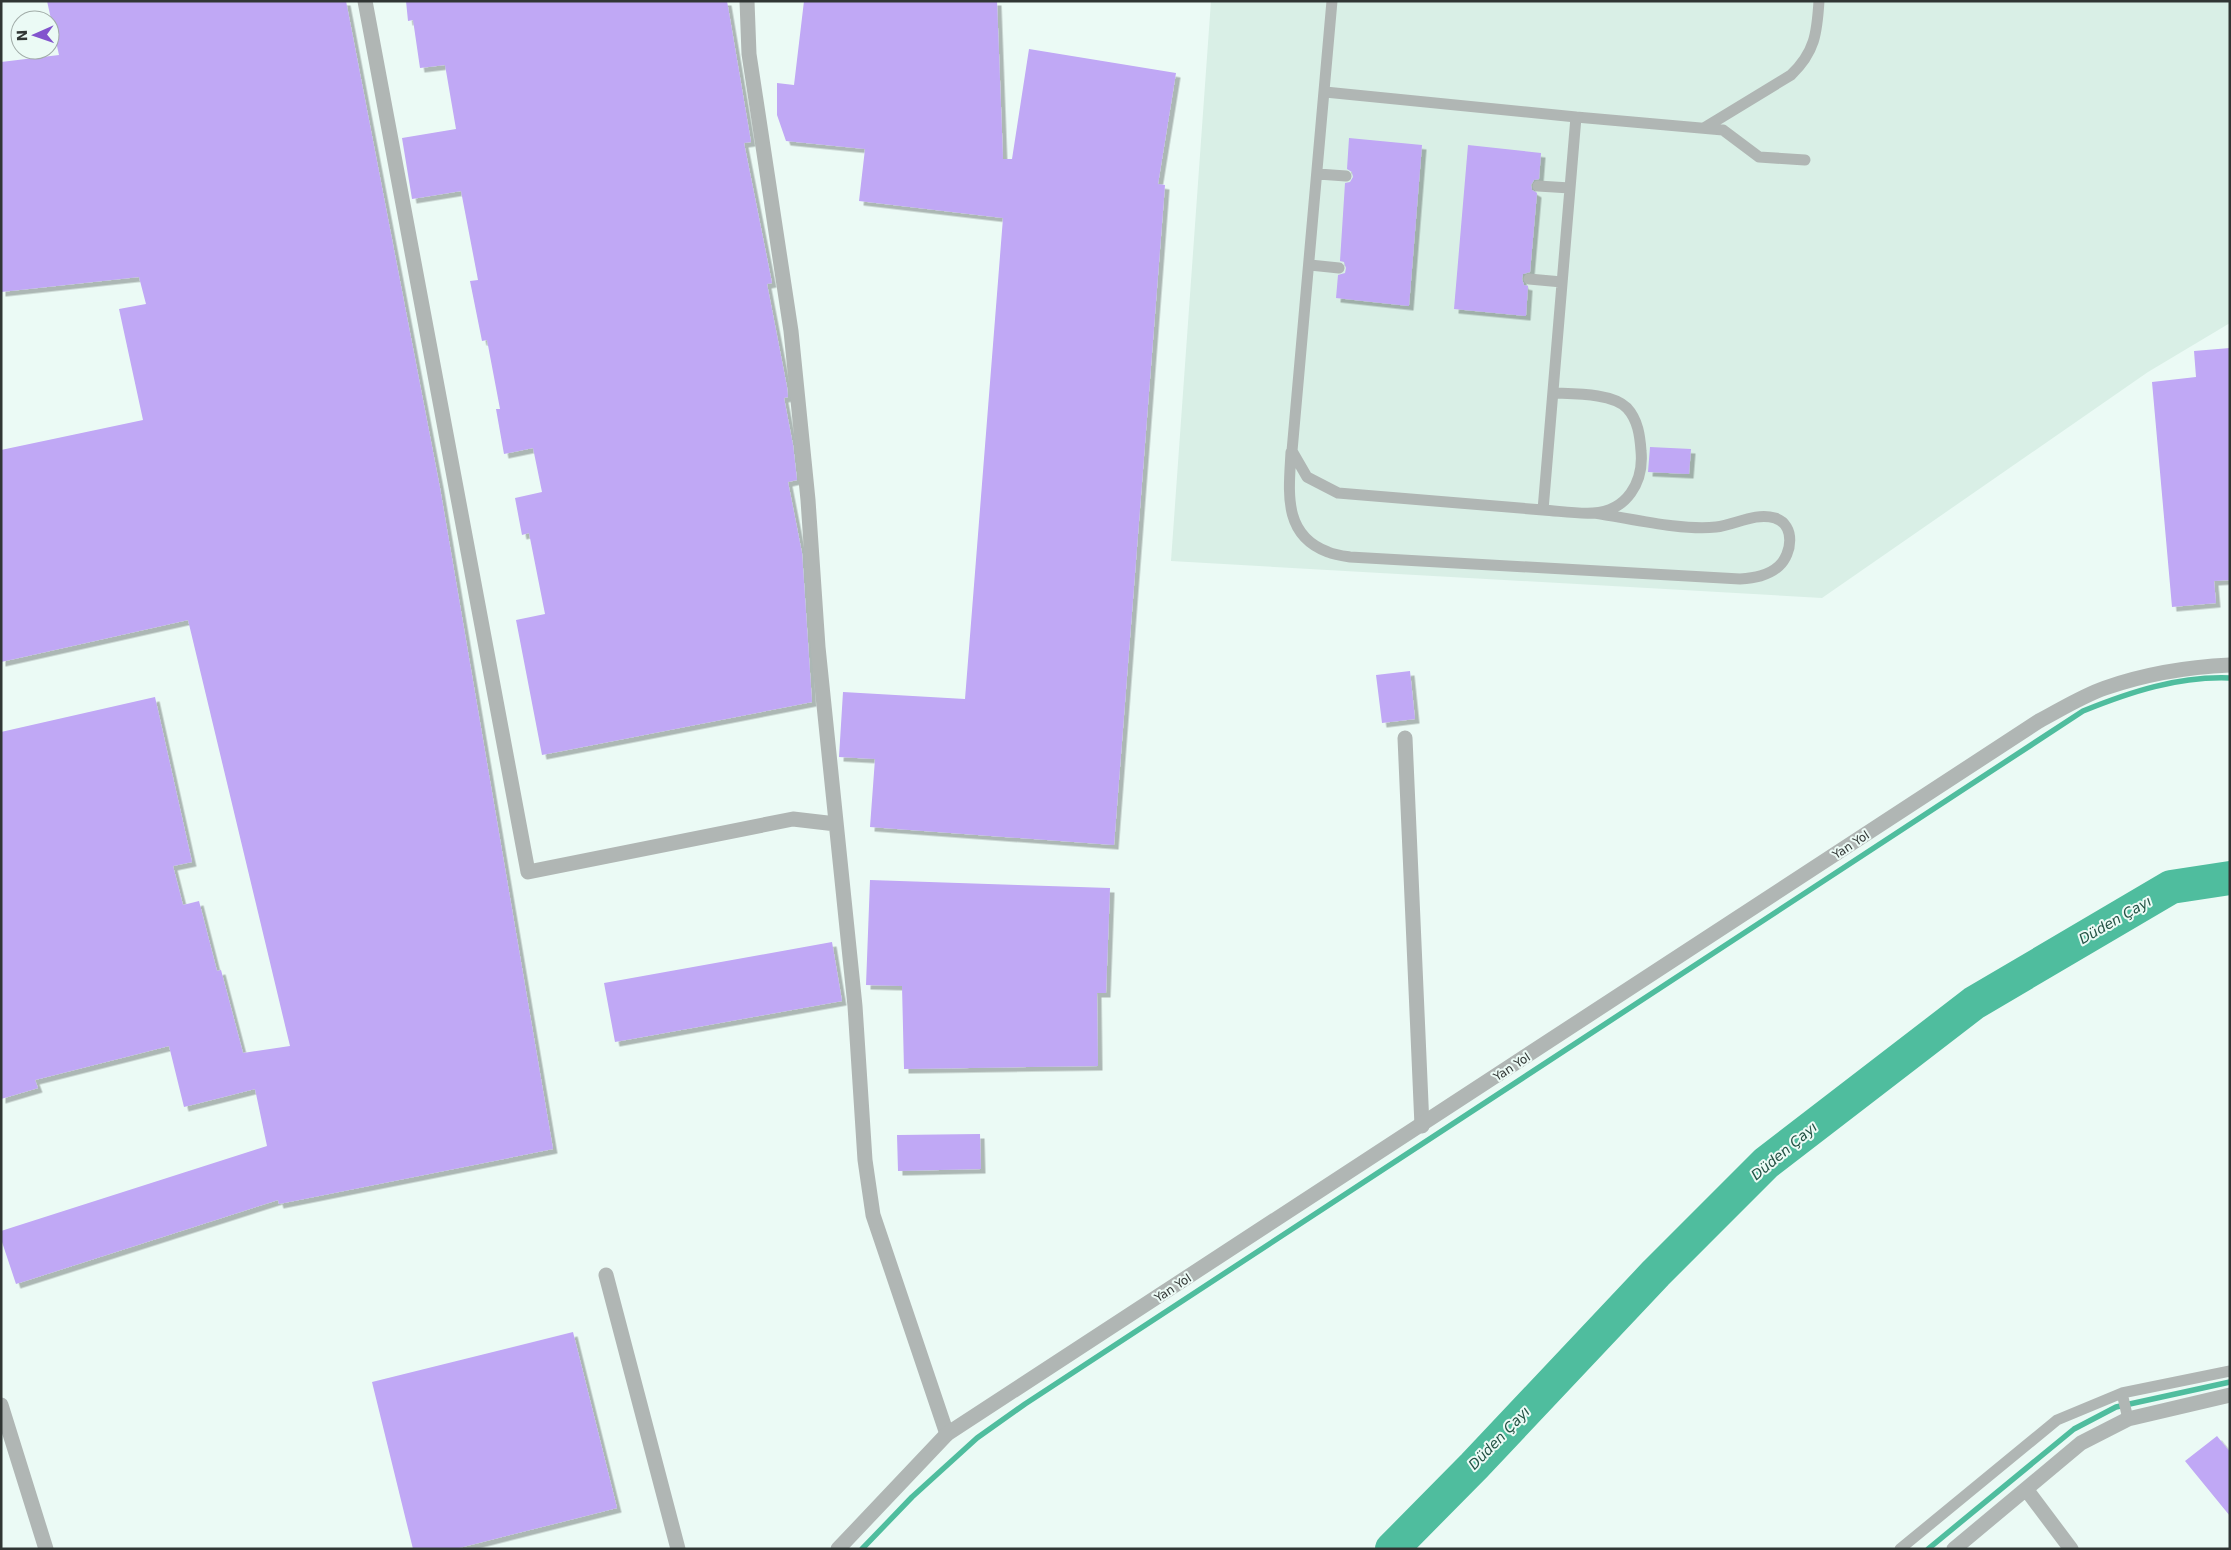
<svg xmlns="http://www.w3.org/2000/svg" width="2231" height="1550" font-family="'DejaVu Sans',sans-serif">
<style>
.built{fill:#d9efe6}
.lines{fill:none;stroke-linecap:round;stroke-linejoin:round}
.stream{stroke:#4fbd9e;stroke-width:5.5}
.river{stroke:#4fbd9e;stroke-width:34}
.building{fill:#c0a8f5;filter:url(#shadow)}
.service{stroke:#b0b6b4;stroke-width:11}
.minor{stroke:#b0b6b4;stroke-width:15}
.tertiary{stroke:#b0b6b4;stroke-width:15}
.labels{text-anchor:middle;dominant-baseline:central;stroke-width:4;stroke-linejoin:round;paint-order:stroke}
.street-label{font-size:12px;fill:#313634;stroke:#ebfaf5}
.water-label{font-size:14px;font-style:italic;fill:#235244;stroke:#ebfaf5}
</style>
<defs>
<filter id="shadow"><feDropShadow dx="4.5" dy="4.5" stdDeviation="0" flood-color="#0004"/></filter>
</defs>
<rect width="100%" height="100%" fill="#ebfaf5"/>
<path class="built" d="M1211,1H2230V323L2148,372L1822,598L1171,561Z"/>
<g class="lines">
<path class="stream" d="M862,1549L912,1497L977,1438L1025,1404C1379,1174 1731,942 2083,711C2130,692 2178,676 2230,678
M1928,1549L2074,1429L2116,1407L2230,1382"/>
<path class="river" d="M1392,1549L1474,1466L1656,1273L1766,1163L1974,1003L2171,887L2230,878"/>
</g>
<path class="building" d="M47,1H346L440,488L553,1149L279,1204L278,1200L16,1284L1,1239V1231L267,1146L255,1089L184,1107L169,1046L35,1080L38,1088L1,1099V732L155,697L192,862L173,866L183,905L199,901L217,971L221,970L243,1053L290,1046L188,620L1,662V450L143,420L119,309L146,304L139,277L1,292V62L59,55Z
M406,1H727L751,142L744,143L772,283L767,284L787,387L788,397L784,398L793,445L797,480L788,482L802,553L812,702L542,755L516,620L545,614L529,533L522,535L515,498L542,492L533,448L504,454L496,409H500L487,340L482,341L470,281L478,280L461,191L412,199L402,138L456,129L445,65L420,68L413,20L408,21Z
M804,1H997L1003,159H1012L1029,49L1176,73L1158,184L1165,185L1114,845L870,827L875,759L839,757L843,692L965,699L1003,218L859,201L865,149L786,141L777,115V83L794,85Z
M1349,138L1422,145L1409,306L1336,298L1338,275L1345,273L1346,268L1344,262L1340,261L1345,183L1350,182L1353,177L1352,172L1347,169Z
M1468,145L1541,153L1539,179L1534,180L1531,185L1532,190L1537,193L1530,272L1523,274L1522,279L1524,285L1528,286L1526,316L1454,309Z
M2230,348V580L2214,581L2216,603L2172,607L2152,382L2196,377L2194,351Z
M1650,447L1691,449L1689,474L1648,472Z
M1410,671L1415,719L1382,723L1376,675Z
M870,880L1110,888L1106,993H1097L1098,1066L904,1069L902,986L866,985Z
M832,942L842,1001L615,1042L604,983Z
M980,1134L981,1169L898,1171L897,1135Z
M573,1332L617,1508L455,1549H413L372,1382Z
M2217,1436L2230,1452V1516L2185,1461Z"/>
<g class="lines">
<path class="service" d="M1325,92L1576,117L1543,510L1338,493L1307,477L1292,451L1332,1
M1576,117L1723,130L1759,157L1805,160
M1704,128L1791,75C1815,52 1817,33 1819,1
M1318,174L1346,176
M1538,186L1570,188
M1310,265L1339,268
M1529,279L1562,282
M1291,452C1289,491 1282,535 1328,552C1335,555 1343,556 1350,557L1740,579C1754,578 1768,576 1779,566C1792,554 1796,525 1775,518C1755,512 1735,525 1716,527C1682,531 1629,518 1594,513
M1543,510C1559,511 1577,514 1593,513C1627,511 1644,482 1641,451C1640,436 1638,420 1627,408C1612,393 1574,394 1553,393
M2122,1393L2128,1419
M1900,1549L2057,1420L2122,1393L2230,1371"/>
<path class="minor" d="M365,1L528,872L793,819L836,824
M747,1L749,54L791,331L808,500L818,647L855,1006L865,1160L873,1215L947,1434
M1405,738L1422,1126
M606,1275L678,1549
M1,1405L46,1549
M2026,1489L2071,1549
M1954,1549L2081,1443L2128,1419L2230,1395"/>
<path class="tertiary" d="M838,1549L947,1434L2039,721C2060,710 2082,696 2105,688C2145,674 2187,667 2230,665"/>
</g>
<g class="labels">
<g class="street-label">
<text transform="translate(1851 845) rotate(-33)">Yan Yol</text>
<text transform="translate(1512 1067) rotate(-33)">Yan Yol</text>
<text transform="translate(1173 1288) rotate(-33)">Yan Yol</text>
</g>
<g class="water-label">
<text transform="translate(2115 920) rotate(-30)">Düden Çayı</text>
<text transform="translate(1784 1151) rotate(-40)">Düden Çayı</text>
<text transform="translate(1499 1438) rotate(-46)">Düden Çayı</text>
</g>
</g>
<rect width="2231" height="1550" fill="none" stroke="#313634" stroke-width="5"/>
<g transform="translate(35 35) rotate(268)"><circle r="24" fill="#ebfaf5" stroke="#a1aca8"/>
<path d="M0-4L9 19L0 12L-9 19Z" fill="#8254cd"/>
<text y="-8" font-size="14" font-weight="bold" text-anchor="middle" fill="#313634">N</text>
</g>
</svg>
